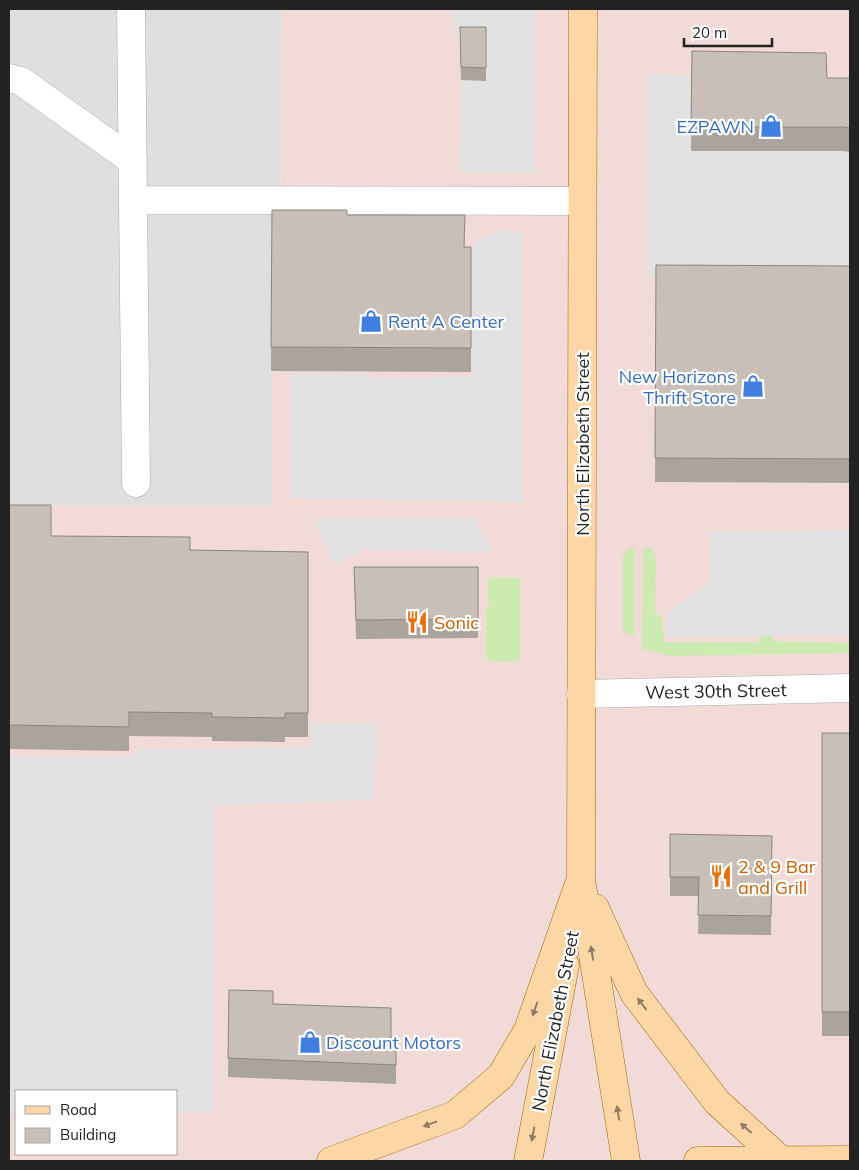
<svg xmlns="http://www.w3.org/2000/svg" width="859" height="1170" font-family="Mulish,sans-serif">
<style>
.residential{fill:#e0dfdf}
.commercial{fill:#f2dad9;fill-rule:evenodd}
.grass{fill:#cdebb0}
.parking{fill:#e2e2e2}
.lines{fill:none;stroke-linecap:round;stroke-linejoin:round}
.minor-casing{stroke:#a9a9a9;stroke-width:29}
.major-casing{stroke:#a06b00;stroke-width:29}
.minor{stroke:#fff;stroke-width:28}
.major{stroke:#fcd6a4;stroke-width:28}
.wall{fill:#aba49e}
.building{fill:#c7bfb8;stroke:#8b8681}
.oneway{fill:#8f7c63}
.labels{text-anchor:middle;dominant-baseline:central;stroke-width:4.5;stroke-linejoin:round;paint-order:stroke}
.shop-label{font-size:18px;fill:#366cbe;stroke:#fff;text-anchor:end}
.street-label{font-size:18px;fill:#222;stroke:#fff}
.food-label{font-size:18px;fill:#c56008;stroke:#fff;text-anchor:start}
</style>
<rect width="100%" height="100%" fill="#f2efe9"/>
<path class="residential" d="M9,9H282L281,176L278,202L271,371L272,505H9Z"/>
<path class="commercial" d="M282,9H850V1160L9,1161V505H272L271,371L278,202L281,176ZM16,1091H176V1154H16Z"/>
<path class="grass" d="M635,546V636L623,632V553Z
M643,547L651,549L656,556L655,613L662,616L664,642H757L761,638V619H772L773,641L850,643V653L670,656L642,649Z
M491,577L520,578V658L516,662L489,661L486,659V607H489L487,580Z"/>
<path class="parking" d="M449,9H535L534,173H460L461,80L485,40H460Z
M648,74L692,75L691,151L850,152V276H647Z
M495,231L523,232V502L290,498L291,374H372V378L473,376V244Z
M314,519H475L493,552L363,550L335,565Z
M850,530V635L666,637V615L710,581V531Z
M311,723L377,724L373,799L214,806L212,1112H176V1091H16V1114H9V757H130L139,749L310,748Z"/>
<g class="lines">
<defs>
<path id="minor" d="M131,9L136,483
M9,78L21,81L133,161
M133,200L582,201
M581,694L850,688"/>
<path id="major" d="M583,9L581,880L626,1161
M595,908L634,993L717,1102L782,1161
M331,1161L455,1115L501,1076L528,1030L579,884
M528,1161L565,965
M698,1161L850,1160"/>
</defs>
<use href="#minor" class="minor-casing"/>
<use href="#major" class="major-casing"/>
<use href="#minor" class="minor"/>
<use href="#major" class="major"/>
</g>
<path class="wall" d="M460,27H486V81L461,80Z
M692,51L827,78H850V152L843,151H691Z
M272,210L347,215L465,247H471V372L271,371Z
M656,265L850,266V483L655,482Z
M9,505L51,536L190,550L308,552V737H285V742L212,741V737L129,736V751L9,749Z
M354,567H478V638L356,639Z
M822,733H850V1036H822Z
M670,834L772,836L771,935L698,934L699,896H670Z
M229,990L273,1004L391,1038H396V1084L228,1077Z"/>
<path class="building" d="M460,27H486V68L461,67Z
M692,51L826,53L827,78H850V128L843,127H691Z
M272,210H347V215H465L464,247H471V348L271,347Z
M656,265L850,266V459L655,458Z
M9,505H51V536L190,537V550L308,552V713H285V718L212,717V713L129,712V727L9,725Z
M354,567H478V619L356,620Z
M822,733H850V1012H822Z
M670,834L772,836L771,916L698,915L699,877H670Z
M229,990L273,991V1004L391,1008V1038H396V1065L228,1058Z"/>
<defs><path id="oneway-solid" d="M-6-.8H1V-3.2L6.5 0L1 3.2V.8H-6Z" transform="scale(1.25)"/></defs>
<g class="oneway">
<use href="#oneway-solid" transform="translate(592 953) rotate(-99)"/>
<use href="#oneway-solid" transform="translate(642 1004) rotate(-127)"/>
<use href="#oneway-solid" transform="translate(535 1009) rotate(109)"/>
<use href="#oneway-solid" transform="translate(618 1113) rotate(-99)"/>
<use href="#oneway-solid" transform="translate(430 1124) rotate(160)"/>
<use href="#oneway-solid" transform="translate(746 1128) rotate(-139)"/>
<use href="#oneway-solid" transform="translate(533 1134) rotate(101)"/>
</g>
<defs>
<symbol id="shop-bare" viewBox="-9 -9 18 18"><path d="M-5-2.5h2.3a2.7 3.5 0 0 1 5.4 0H5L5.5 6h-11ZM-1.5-2.5h3a1.5 2.3 0 0 0-3 0Z" fill="#3f7fe0" stroke="#fff" stroke-width="2.5" paint-order="stroke"/></symbol>
<symbol id="restaurant-bare" viewBox="-9 -9 18 18"><path d="M-5-6h1v4h1v-4h1v4h1v-4h1v5L-1.5 .5V6h-2V.5L-5-1ZM5-6V6H3V1.5H1.5Q1.5-4 5-6Z" fill="#e8710a" stroke="#fff" stroke-width="2.5" paint-order="stroke"/></symbol>
</defs>
<g fill-rule="evenodd">
<use href="#shop-bare" x="755" y="110" width="32" height="32"/>
<use href="#shop-bare" x="355" y="305" width="32" height="32"/>
<use href="#shop-bare" x="737" y="370" width="32" height="32"/>
<use href="#restaurant-bare" x="401" y="606" width="32" height="32"/>
<use href="#restaurant-bare" x="705" y="860" width="32" height="32"/>
<use href="#shop-bare" x="294" y="1026" width="32" height="32"/>
</g>
<g class="labels">
<g class="shop-label">
<text x="754" y="126">EZPAWN</text>
<text x="388" y="321" text-anchor="start">Rent A Center</text>
<text x="736" y="376">New Horizons<tspan x="736" dy="21">Thrift Store</tspan></text>
<text x="326" y="1042" text-anchor="start">Discount Motors</text>
</g>
<g class="street-label">
<text transform="translate(582 444) rotate(-90)">North Elizabeth Street</text>
<text transform="translate(716 691) rotate(-1)">West 30th Street</text>
<text transform="translate(555 1021) rotate(-79)">North Elizabeth Street</text>
</g>
<g class="food-label">
<text x="434" y="622">Sonic</text>
<text x="738" y="866">2 &amp; 9 Bar<tspan x="738" dy="21">and Grill</tspan></text>
</g>
</g>
<rect width="859" height="1170" fill="none" stroke="#222222" stroke-width="20"/>
<rect x="15" y="1090" width="162" height="65" fill="#ffffff" stroke="#a7a7a7"/>
<rect x="25" y="1106" width="25" height="8" fill="#fcd6a4" stroke="#a7a7a7"/>
<text x="60" y="1115" font-size="15" fill="#222222">Road</text>
<rect x="25" y="1128" width="25" height="15" fill="#c7bfb8" stroke="#a7a7a7"/>
<text x="60" y="1140" font-size="15" fill="#222222">Building</text>
<path d="M684 38v8h88v-8" fill="none" stroke="#222222" stroke-width="2.5"/>
<text x="692" y="38" font-size="15" fill="#222222" stroke="#ffffff" stroke-width="4" paint-order="stroke">20 m</text>
</svg>
